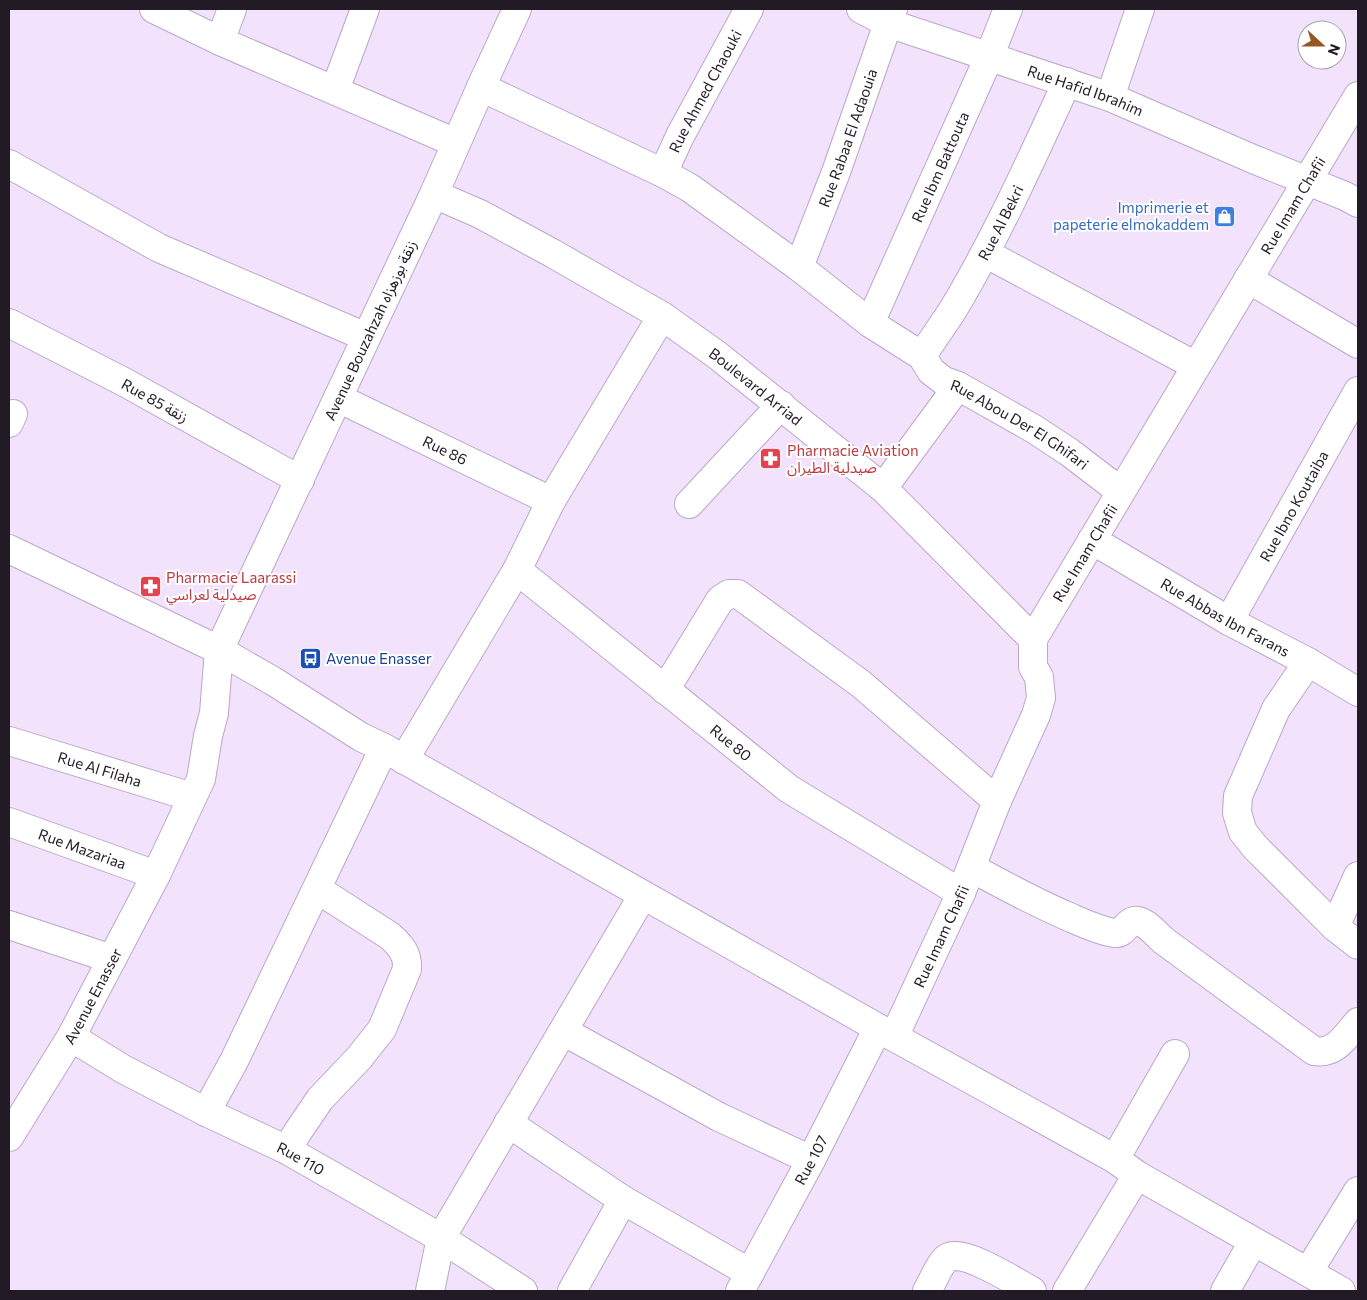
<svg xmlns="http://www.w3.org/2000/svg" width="1367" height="1300" font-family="Commissioner,'Noto Sans Arabic',sans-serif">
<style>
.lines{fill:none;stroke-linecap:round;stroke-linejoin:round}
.minor-casing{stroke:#bba8c7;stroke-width:30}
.tertiary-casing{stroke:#bba8c7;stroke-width:30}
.minor{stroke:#fff;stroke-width:28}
.tertiary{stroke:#fff;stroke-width:28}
.labels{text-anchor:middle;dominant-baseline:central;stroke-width:4;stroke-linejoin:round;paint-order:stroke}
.street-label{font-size:15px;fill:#221b26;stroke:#fff}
.shop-label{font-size:15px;fill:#366cbe;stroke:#fff;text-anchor:end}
.health-label{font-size:15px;fill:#be3a42;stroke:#fff;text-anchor:start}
.transit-label{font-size:15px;fill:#164399;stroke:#fff;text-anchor:start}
</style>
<rect width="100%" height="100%" fill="#f2e2fc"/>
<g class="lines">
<defs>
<g id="minor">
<path d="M154,9L220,41L456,143"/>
<path id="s1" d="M861,9L888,23L1110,97L1253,159L1345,196L1358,203"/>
<path d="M220,41L232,9"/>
<path id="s2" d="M481,87L663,173L690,188L799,267L870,323L922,356L931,371L944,381L958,386L1034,429L1069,452L1120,491"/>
<path d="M335,90L365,9"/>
<path d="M1110,97L1140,9"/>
<path d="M9,164L159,248L366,337"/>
<path id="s3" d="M663,173L680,136L749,9"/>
<path id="s4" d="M434,194L480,214L552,253L662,316L717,355L883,488L1033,639"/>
<path d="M985,253L1196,366"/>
<path id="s5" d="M799,267L836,172L893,9"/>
<path d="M1248,279L1358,344"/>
<path d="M9,323L126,383L300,480"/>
<path id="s6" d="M870,323L989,57L1008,9"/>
<path id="s7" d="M922,356C932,340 944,324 954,308C997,236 1032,158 1067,82"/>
<path id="s8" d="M338,398L551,501"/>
<path d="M9,423L13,414"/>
<path d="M883,488L958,386"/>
<path d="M689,504L781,405"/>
<path id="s9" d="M1092,540L1229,621L1308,662L1358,692"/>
<path id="s10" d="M517,570L789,789L961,893"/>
<path id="s11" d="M1229,621L1358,391"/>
<path d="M1308,662L1276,709L1238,796L1237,813L1243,832L1255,847L1335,927L1358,945"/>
<path d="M665,690L720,600L729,594H738L861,684L997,801"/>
<path id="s12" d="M9,741L192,797"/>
<path d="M404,760L517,570L551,501L662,316"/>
<path id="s13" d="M9,822L156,875"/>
<path d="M972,868C1003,885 1034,902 1067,916C1083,923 1097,930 1114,933C1127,935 1127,914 1143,923C1151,927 1157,935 1164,941L1314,1051C1335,1055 1346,1036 1358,1022"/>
<path d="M9,925L112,959"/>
<path d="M1335,927L1358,876"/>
<path d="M563,1031L719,1117L811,1160"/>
<path id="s14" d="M71,1037L123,1069L206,1112L287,1150L441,1238L523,1291"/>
<path id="s15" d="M894,1037L961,893L997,801L1036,715L1041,698L1039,677L1033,667V639L1358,96"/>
<path d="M206,1112L234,1061L384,748"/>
<path d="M508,1123L623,1200L750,1273"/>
<path d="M287,1150L297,1133L320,1099L359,1058L382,1029L407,969C408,954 401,946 390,936L317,889"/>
<path d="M1115,1159L1175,1054"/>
<path d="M1308,1272L1358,1191"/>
<path d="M430,1291L441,1238L643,895"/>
<path d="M572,1291L623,1200"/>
<path id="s16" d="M740,1291L811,1160L878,1028"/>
<path d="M927,1291C932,1283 940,1263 947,1258C962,1247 1017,1283 1032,1291"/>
<path d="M1067,1291L1137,1175"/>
<path d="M1225,1291L1253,1242"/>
</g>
<g id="tertiary">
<path d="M9,549L219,650L273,681L361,737L384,748L894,1037L1115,1159L1137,1175L1341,1291"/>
<path id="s17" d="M9,1137L71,1037L156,875L201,779L208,736L214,713L219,650L434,194L481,87L517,9"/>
</g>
</defs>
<use href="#minor" class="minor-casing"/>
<use href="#tertiary" class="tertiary-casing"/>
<use href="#minor" class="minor"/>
<use href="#tertiary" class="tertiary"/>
</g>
<defs>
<symbol id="shop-square" viewBox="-11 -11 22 22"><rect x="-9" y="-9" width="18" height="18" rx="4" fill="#3f7fe0" stroke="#fff"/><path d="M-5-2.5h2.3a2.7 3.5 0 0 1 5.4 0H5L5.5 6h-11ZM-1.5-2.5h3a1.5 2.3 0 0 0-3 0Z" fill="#fff"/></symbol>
<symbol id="pharmacy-square" viewBox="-11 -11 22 22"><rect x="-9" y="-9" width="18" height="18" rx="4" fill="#e0444e" stroke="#fff"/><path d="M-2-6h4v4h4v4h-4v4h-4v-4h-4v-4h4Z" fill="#fff"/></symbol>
<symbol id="bus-square" viewBox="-11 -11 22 22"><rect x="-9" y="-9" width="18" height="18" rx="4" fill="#1a4fb4" stroke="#fff"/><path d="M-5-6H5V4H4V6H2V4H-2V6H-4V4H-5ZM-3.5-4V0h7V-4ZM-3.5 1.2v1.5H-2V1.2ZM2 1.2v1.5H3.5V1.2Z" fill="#fff"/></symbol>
</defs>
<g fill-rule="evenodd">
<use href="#shop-square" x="1212" y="204" width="25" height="25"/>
<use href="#pharmacy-square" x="758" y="446" width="25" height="25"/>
<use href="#pharmacy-square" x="138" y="574" width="25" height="25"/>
<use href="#bus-square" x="298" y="646" width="25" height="25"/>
</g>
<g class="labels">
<g class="street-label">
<text stroke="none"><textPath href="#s1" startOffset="239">Rue Hafid Ibrahim</textPath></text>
<text stroke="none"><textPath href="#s3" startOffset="92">Rue Ahmed Chaouki</textPath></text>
<text stroke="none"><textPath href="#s5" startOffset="138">Rue Rabaa El Adaouia</textPath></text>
<text stroke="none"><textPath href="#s6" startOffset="171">Rue Ibm Battouta</textPath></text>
<text stroke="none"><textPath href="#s15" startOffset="936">Rue Imam Chafii</textPath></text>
<text stroke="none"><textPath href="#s7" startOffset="155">Rue Al Bekri</textPath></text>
<text transform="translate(370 330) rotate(-65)">Avenue Bouzahzah زنقة بوزهزاه</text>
<text stroke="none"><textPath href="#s4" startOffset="376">Boulevard Arriad</textPath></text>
<text transform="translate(155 400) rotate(29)">Rue 85 زنقة</text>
<text stroke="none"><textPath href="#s2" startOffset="640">Rue Abou Der El Ghifari</textPath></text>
<text stroke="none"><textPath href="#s8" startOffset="119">Rue 86</textPath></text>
<text stroke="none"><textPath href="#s11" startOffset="132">Rue Ibno Koutaiba</textPath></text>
<text stroke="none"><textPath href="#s15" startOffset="531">Rue Imam Chafii</textPath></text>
<text stroke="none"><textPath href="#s9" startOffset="154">Rue Abbas Ibn Farans</textPath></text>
<text stroke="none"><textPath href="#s10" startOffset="275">Rue 80</textPath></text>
<text stroke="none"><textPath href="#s12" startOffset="95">Rue Al Filaha</textPath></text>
<text stroke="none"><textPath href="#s13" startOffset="78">Rue Mazariaa</textPath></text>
<text stroke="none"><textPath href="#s15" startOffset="111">Rue Imam Chafii</textPath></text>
<text stroke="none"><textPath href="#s17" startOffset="164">Avenue Enasser</textPath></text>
<text stroke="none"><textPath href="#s14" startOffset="260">Rue 110</textPath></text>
<text stroke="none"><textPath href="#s16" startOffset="149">Rue 107</textPath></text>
</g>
<g class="shop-label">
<text x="1209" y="207">Imprimerie et<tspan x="1209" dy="17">papeterie elmokaddem</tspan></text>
</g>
<g class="health-label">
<text x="787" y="450">Pharmacie Aviation<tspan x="787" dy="17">صيدلية الطيران</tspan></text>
<text x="166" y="577">Pharmacie Laarassi<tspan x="166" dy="17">صيدلية لعراسي</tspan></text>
</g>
<g class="transit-label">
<text x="326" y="658">Avenue Enasser</text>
</g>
</g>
<rect width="1367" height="1300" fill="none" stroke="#221b26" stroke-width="20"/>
<g transform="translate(1322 45) rotate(111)"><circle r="24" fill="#ffffff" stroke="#a7a4a8"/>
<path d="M0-4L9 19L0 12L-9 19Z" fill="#995625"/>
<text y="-8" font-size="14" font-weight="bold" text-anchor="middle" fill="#221b26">N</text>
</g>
</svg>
